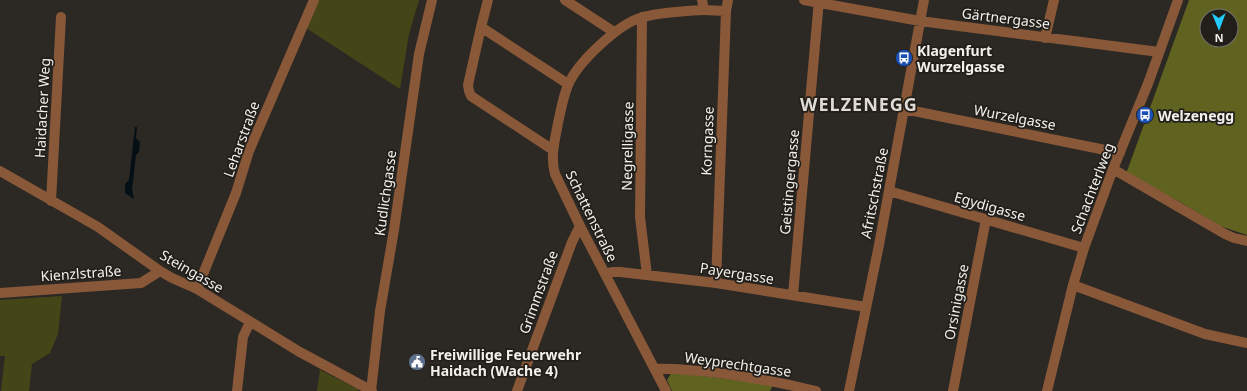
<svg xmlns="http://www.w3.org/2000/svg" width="1247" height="391" font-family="'Noto Sans',sans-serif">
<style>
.green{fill:#444618}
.forest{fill:#60631f;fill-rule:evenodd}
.water{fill:#040f16}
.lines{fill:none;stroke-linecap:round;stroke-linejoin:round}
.minor{stroke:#885839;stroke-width:10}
.labels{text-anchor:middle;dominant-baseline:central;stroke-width:3.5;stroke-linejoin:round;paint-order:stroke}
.street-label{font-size:14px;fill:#f2f0ec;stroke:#221f1a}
.poi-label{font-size:14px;font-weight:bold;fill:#f2f0ec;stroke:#221f1a;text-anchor:start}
.district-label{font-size:18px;font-weight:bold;letter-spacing:1px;fill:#dfdad3;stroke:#221f1a}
</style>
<rect width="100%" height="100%" fill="#2c2823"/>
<path class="green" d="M318,0H419L409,34L400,89L306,28Z
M62,296L58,334L50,353L32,364L29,391H1L5,356H0V300Z
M320,370L358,389V391H317Z"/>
<path class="forest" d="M1189,0H1247V235L1220,226L1180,202L1126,174ZM1207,16H1231V40H1207Z
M672,372L773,385L770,391H672L667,380Z"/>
<path class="water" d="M135,127H137L136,138L140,142L139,152L136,155L132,189L134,199L125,193V184L129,180Z"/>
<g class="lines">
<path class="minor" d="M488,0L481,27L468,85L469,91L471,96L553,150
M565,0L614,32
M702,0L704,10L726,11
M804,0L920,21L1159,52
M642,17L640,217L647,275
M481,27L568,84
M1045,38L1054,0
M904,109L1120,153
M1113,169L1225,234L1234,238L1247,241
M0,171L98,227L160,271L172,278L197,289L298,351L372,391
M889,191L1084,248
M51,201L61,17
M605,274L612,272H620L716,283L866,307
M716,283L726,11L728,0
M1073,285L1205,334L1247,343
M197,289L236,193L249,151L314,0
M0,293L141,283L160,271
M793,295L819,0
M655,369C670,368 686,370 701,371C740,375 778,382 816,391
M237,391L243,337L250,322
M371,391L380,311L394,230L419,54L432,0
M517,391L572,242L580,226
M666,391L580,226L555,174C550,157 555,140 558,123C561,110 563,97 568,85C578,62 619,23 643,17C663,12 684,11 704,10
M849,391L879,245L924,0
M953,391L986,219
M1047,391L1073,285L1084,248L1113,169L1149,81L1178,0"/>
</g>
<defs>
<symbol id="bus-disc" viewBox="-11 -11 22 22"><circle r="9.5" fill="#1a4fb4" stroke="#221f1a"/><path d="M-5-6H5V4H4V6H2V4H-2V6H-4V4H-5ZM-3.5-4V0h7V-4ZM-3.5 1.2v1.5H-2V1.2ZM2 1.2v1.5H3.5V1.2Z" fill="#fff"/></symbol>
<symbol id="civic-disc" viewBox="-11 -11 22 22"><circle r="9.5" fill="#5c6f8a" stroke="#221f1a"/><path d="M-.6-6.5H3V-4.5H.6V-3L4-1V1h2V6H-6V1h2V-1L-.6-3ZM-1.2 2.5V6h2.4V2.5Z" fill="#fff"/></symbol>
</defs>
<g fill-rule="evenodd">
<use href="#bus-disc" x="894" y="48" width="20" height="20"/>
<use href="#bus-disc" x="1135" y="105" width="20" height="20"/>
<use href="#civic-disc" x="407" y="352" width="20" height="20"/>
</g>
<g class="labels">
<g class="street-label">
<text transform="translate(1006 18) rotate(7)">Gärtnergasse</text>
<text transform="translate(42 108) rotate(-87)">Haidacher Weg</text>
<text transform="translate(1015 117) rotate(11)">Wurzelgasse</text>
<text transform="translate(241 139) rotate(-70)">Leharstraße</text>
<text transform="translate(707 141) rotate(-88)">Korngasse</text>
<text transform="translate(627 146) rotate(-89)">Negrelligasse</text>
<text transform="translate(789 182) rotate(-85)">Geistingergasse</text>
<text transform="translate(1092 188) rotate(-69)">Schachterlweg</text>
<text transform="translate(385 193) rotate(-82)">Kudlichgasse</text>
<text transform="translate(874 193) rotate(-79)">Afritschstraße</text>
<text transform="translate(990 206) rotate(16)">Egydigasse</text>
<text transform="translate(592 216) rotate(64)">Schattenstraße</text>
<text transform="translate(192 271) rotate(30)">Steingasse</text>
<text transform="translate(81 273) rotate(-4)">Kienzlstraße</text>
<text transform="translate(737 273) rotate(9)">Payergasse</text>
<text transform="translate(538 292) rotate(-70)">Grimmstraße</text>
<text transform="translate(956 302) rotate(-79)">Orsinigasse</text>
<text transform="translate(738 364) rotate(8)">Weyprechtgasse</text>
</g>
<g class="poi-label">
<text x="917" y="50">Klagenfurt<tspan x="917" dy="16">Wurzelgasse</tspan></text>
<text x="1158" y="115">Welzenegg</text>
<text x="430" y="354">Freiwillige Feuerwehr<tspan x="430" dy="16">Haidach (Wache 4)</tspan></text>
</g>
<g class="district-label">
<text x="859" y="104">WELZENEGG</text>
</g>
</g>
<g transform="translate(1219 28) rotate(179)"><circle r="19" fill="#221f1a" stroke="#75736e"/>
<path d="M0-3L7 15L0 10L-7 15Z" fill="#24c9fe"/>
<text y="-6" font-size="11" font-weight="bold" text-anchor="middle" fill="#f2f0ec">N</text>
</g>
</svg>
